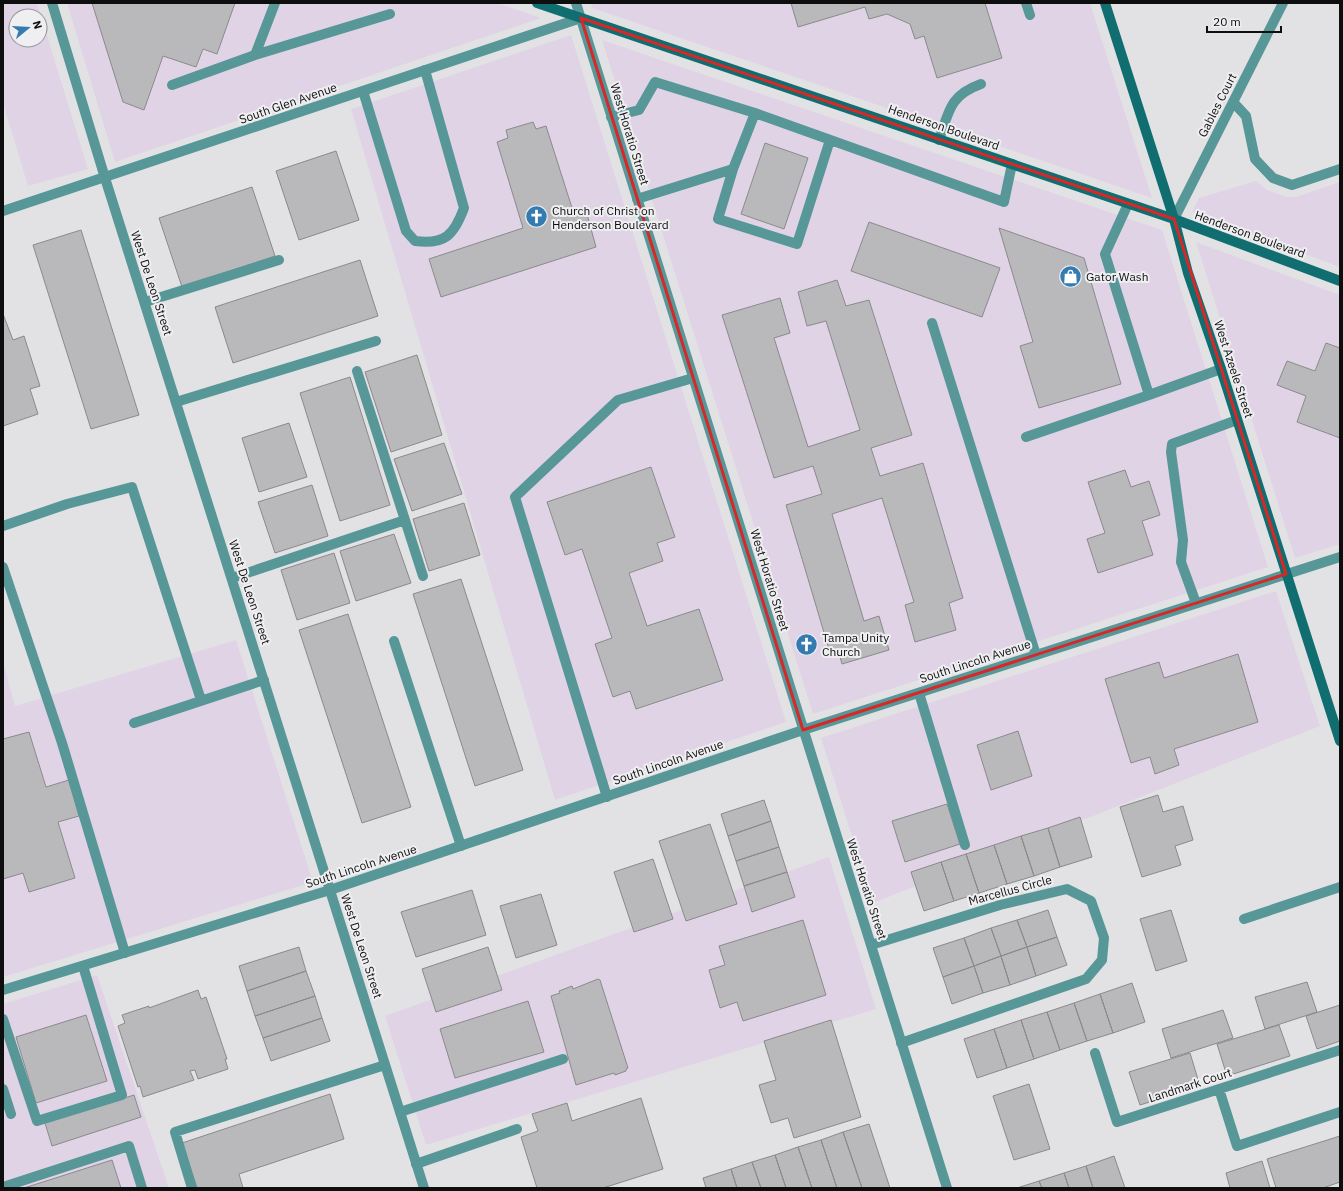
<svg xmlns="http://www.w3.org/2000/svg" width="1343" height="1191" font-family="'IBM Plex Sans',sans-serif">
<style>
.commercial{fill:#e1d3e6;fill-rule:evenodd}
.building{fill:#b9b9bb;stroke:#8a8a8c}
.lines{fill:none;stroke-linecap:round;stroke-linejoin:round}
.service{stroke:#579798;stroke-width:10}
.minor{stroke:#579798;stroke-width:10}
.secondary{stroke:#106e70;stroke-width:10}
.marked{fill:none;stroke:#d62828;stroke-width:3;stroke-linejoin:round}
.labels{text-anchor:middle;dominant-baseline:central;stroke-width:4;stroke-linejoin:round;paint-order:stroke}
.street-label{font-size:12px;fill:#0e0e0f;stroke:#efeff2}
.poi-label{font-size:12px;fill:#0e0e0f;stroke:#efeff2;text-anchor:start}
</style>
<rect width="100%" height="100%" fill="#e2e2e5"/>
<path class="commercial" d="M3,3H37L88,169L28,186L3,103ZM16,16H40V40H16Z
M67,3H497L541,18L115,162Z
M591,3H1090L1152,198L592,8Z
M571,35L786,722L555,800L351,109Z
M602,40L1162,230L1268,567L813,714Z
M1256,181L1267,190L1287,197H1296L1340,182V267L1192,212L1199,198Z
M1196,242L1340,295V544L1295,558Z
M1276,591L1320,726L873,903L821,738Z
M236,640L313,882L3,977V662L15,706Z
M829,857L876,1009L426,1145L385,1016Z
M97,975L169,1188H3V1004Z"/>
<path class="building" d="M92,3H235L217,54L203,49L196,67L163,56L144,110L123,102Z
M791,3H985L1002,58L937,78L924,36L915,39L910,24L887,14L869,19L865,7L798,27Z
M533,122L536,129L546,126L573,211L585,207L596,247L441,297L429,259L523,228L497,142L508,138L506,130Z
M765,143L808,158L784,229L741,214Z
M336,151L359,220L299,240L276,171Z
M252,187L275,256L182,287L159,218Z
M869,222L1000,268L982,317L851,271Z
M999,228L1084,258L1121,384L1039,408L1020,346L1033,342Z
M81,230L139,415L91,429L33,245Z
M360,260L378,316L233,363L215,307Z
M837,280L846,306L869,300L912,435L871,448L880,476L923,463L963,598L949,603L956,630L915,642L905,605L914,602L882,498L832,514L864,621L879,616L889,650L842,664L839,653L831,656L786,505L822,494L813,466L774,478L722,315L780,298L790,333L774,338L808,447L860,430L826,321L807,326L798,292Z
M3,314L13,340L24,336L40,386L30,389L38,414L3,426Z
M1326,343L1340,348V438L1297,422L1306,396L1277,385L1287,361L1315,371Z
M417,355L442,435L391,452L365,372Z
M350,377L390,505L340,521L300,393Z
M289,423L307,477L259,492L242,438Z
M444,443L462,494L412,511L394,459Z
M651,467L675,537L657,543L663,561L629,573L647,626L699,609L723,680L636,709L630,691L613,697L595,644L612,638L582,549L565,555L547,502Z
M1125,470L1131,487L1149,481L1160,515L1142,521L1153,555L1098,573L1087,539L1105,533L1088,482Z
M312,485L328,536L275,553L258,502Z
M464,503L480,555L429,571L413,519Z
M394,534L411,583L356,601L340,551Z
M334,553L350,603L297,620L281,570Z
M461,579L523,770L475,786L413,594Z
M348,614L411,807L362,823L299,630Z
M1238,654L1258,722L1174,749L1179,765L1155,774L1150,757L1131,763L1105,679L1159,662L1164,678Z
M1018,731L1032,776L991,790L977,745Z
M29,732L46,787L69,780L79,816L58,822L75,878L29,892L23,873L3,879V739Z
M1158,795L1163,812L1183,806L1193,840L1175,846L1181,865L1142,877L1120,807Z
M764,800L771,821L728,836L721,814Z
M947,804L960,844L905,862L892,821Z
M1080,817L1092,857L1060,867L1048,828Z
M771,821L779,847L736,861L728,836Z
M710,824L737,904L686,921L659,841Z
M1048,828L1060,867L1034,876L1021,836Z
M1021,836L1034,876L1007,884L994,845Z
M994,845L1007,884L979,893L966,854Z
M779,847L787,872L744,886L736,861Z
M966,854L979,893L954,901L941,862Z
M653,859L673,919L634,932L614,872Z
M941,862L954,901L924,911L911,872Z
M787,872L795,897L752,912L744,886Z
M472,890L486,935L416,957L401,912Z
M541,894L557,945L516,958L500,906Z
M1048,910L1057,937L1027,947L1017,920Z
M1171,910L1187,961L1156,971L1140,919Z
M803,920L826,995L743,1021L737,1002L720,1008L709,970L725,965L719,946Z
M1017,920L1027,947L1001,956L991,928Z
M991,928L1001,956L974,966L964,938Z
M1057,937L1067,965L1036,976L1027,947Z
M964,938L974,966L943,977L933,948Z
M299,947L306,971L247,991L239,966Z
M488,947L502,990L436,1012L422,969Z
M1027,947L1036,976L1010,985L1001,956Z
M1001,956L1010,985L983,993L974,966Z
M974,966L983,993L952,1004L943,977Z
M306,971L315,996L255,1016L247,991Z
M598,979L600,980L628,1068L626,1069V1071L615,1075L614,1073L576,1085L551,996L560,993L559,991L572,986L573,989Z
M1307,982L1317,1012L1265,1029L1255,997Z
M1132,983L1145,1022L1113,1033L1100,994Z
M198,990L201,999L206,997L227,1059H225L228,1069L198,1079L195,1070L190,1071L194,1080L143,1097L140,1086L138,1087L118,1026L125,1023L122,1015L149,1006V1008Z
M1100,994L1113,1033L1087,1041L1074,1003Z
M315,996L322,1018L263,1038L255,1016Z
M528,1001L544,1052L455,1078L440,1029Z
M1074,1003L1087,1041L1060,1050L1047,1012Z
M1340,1005V1041L1317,1049L1306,1016Z
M1223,1010L1233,1038L1171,1058L1162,1029Z
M1047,1012L1060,1050L1034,1059L1021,1020Z
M86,1015L107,1081L36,1103L16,1037Z
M322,1018L330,1041L271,1061L263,1038Z
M831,1020L861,1117L794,1138L788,1118L771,1123L759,1085L776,1080L764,1041Z
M1021,1020L1034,1059L1007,1068L994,1029Z
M1279,1025L1290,1056L1227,1076L1217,1044Z
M994,1029L1007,1068L977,1078L964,1039Z
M1190,1053L1200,1086L1140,1105L1129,1072Z
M1029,1084L1050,1149L1014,1160L993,1096Z
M330,1094L344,1139L239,1174L243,1188H197L182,1143Z
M134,1095L141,1117L52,1146L45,1123Z
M641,1098L663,1169L603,1188H537L521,1137L538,1131L532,1114L567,1103L572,1121Z
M869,1124L890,1188H862L843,1132Z
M843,1132L862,1188H837L821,1140Z
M1340,1136V1182L1323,1188H1276L1267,1159Z
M821,1140L837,1188H812L798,1147Z
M798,1147L812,1188H786L775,1155Z
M775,1155L786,1188H761L752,1162Z
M1114,1156L1125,1188H1093L1086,1166Z
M112,1160L121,1188H24Z
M1262,1161L1270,1188H1230L1226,1173Z
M752,1162L761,1188H737L731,1169Z
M1086,1166L1093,1188H1069L1064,1173Z
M731,1169L737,1188H706L703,1178Z
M1064,1173L1069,1188H1042L1039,1181Z
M1039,1181L1042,1188H1017Z"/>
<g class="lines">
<path class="service" d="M1026,3L1030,15
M255,55L390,14
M172,85L255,55L275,3
M363,91L406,231L415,241C445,245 454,235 464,208L425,70
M611,117L639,110L655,82L755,113
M830,140L797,244L718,219L733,169L755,113L1004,202L1012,164
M939,140C949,111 950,95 981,84
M637,199L733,169
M145,302L279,260
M932,323L1036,655
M357,371L423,576
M1149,395L1221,369
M176,402L376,341
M1026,437L1149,395L1105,254L1128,204
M3,526L67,504L132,487L201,700
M3,567L62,743L125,953
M232,578L405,520
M1196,603L1181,562L1183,540L1171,452L1172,444L1237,420
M394,641L461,846
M919,693L965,845
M134,723L264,680
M607,797L515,497L618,400L693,378
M1244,919L1340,887
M3,1019L37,1121L122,1095L83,966
M1095,1053L1117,1122L1340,1050
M3,1089L11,1114
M1219,1089L1237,1146L1340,1112
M400,1112L563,1059
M416,1164L517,1129
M3,1187L129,1146L142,1188
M192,1188L175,1132L385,1065"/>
<path class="minor" d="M52,3L105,178L424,1188
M576,3L947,1188
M1233,102L1246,116L1255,159L1273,178L1292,185L1340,169
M3,211L581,18
M1174,219L1283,3
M871,945L1000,905L1067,889L1091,901L1104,938L1102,960L1086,979L901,1043
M3,990L330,890L803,730L1340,557"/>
<path class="secondary" d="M537,3L1174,219L1340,281
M1105,3L1174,219L1188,273L1221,369L1340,741"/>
</g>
<path class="marked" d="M581,18L1174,219L1286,574L803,730Z"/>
<defs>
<symbol id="church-disc" viewBox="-11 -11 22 22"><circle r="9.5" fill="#337bb0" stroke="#efeff2"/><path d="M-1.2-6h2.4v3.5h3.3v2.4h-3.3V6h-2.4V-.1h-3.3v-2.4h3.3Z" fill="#fff"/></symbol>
<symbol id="shop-disc" viewBox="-11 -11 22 22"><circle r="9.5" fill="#337bb0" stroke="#efeff2"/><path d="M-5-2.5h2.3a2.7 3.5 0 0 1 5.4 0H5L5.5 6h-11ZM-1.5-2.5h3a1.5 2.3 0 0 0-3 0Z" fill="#fff"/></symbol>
</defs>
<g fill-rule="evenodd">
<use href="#church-disc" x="524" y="204" width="25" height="25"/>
<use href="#shop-disc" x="1058" y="264" width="25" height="25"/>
<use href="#church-disc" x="794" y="632" width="25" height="25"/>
</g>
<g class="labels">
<g class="street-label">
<text transform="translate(288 103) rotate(-19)">South Glen Avenue</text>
<text transform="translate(1217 105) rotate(-63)">Gables Court</text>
<text transform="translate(944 127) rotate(19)">Henderson Boulevard</text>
<text transform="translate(630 134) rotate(73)">West Horatio Street</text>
<text transform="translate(1250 234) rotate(20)">Henderson Boulevard</text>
<text transform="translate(152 283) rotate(72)">West De Leon Street</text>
<text transform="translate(1234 369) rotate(72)">West Azeele Street</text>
<text transform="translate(770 580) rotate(73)">West Horatio Street</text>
<text transform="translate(250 592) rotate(72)">West De Leon Street</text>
<text transform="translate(975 661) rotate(-18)">South Lincoln Avenue</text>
<text transform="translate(668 762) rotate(-19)">South Lincoln Avenue</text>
<text transform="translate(361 866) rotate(-18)">South Lincoln Avenue</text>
<text transform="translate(867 889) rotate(72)">West Horatio Street</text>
<text transform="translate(1010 890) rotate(-15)">Marcellus Circle</text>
<text transform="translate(362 946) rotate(72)">West De Leon Street</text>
<text transform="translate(1190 1085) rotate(-18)">Landmark Court</text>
</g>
<g class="poi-label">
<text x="552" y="210">Church of Christ on<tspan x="552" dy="14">Henderson Boulevard</tspan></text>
<text x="1086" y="276">Gator Wash</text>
<text x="822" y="637">Tampa Unity<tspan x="822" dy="14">Church</tspan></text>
</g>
</g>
<rect width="1343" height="1191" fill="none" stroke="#0e0e0f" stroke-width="8"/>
<g transform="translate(28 28) rotate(72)"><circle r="19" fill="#efeff2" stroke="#959597"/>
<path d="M0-3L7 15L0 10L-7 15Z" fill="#337bb0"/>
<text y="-6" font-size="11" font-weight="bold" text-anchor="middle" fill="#0e0e0f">N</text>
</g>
<path d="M1207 26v6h74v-6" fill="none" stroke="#0e0e0f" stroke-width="2"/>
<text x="1213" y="26" font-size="12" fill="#0e0e0f" stroke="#efeff2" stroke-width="3" paint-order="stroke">20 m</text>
</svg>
